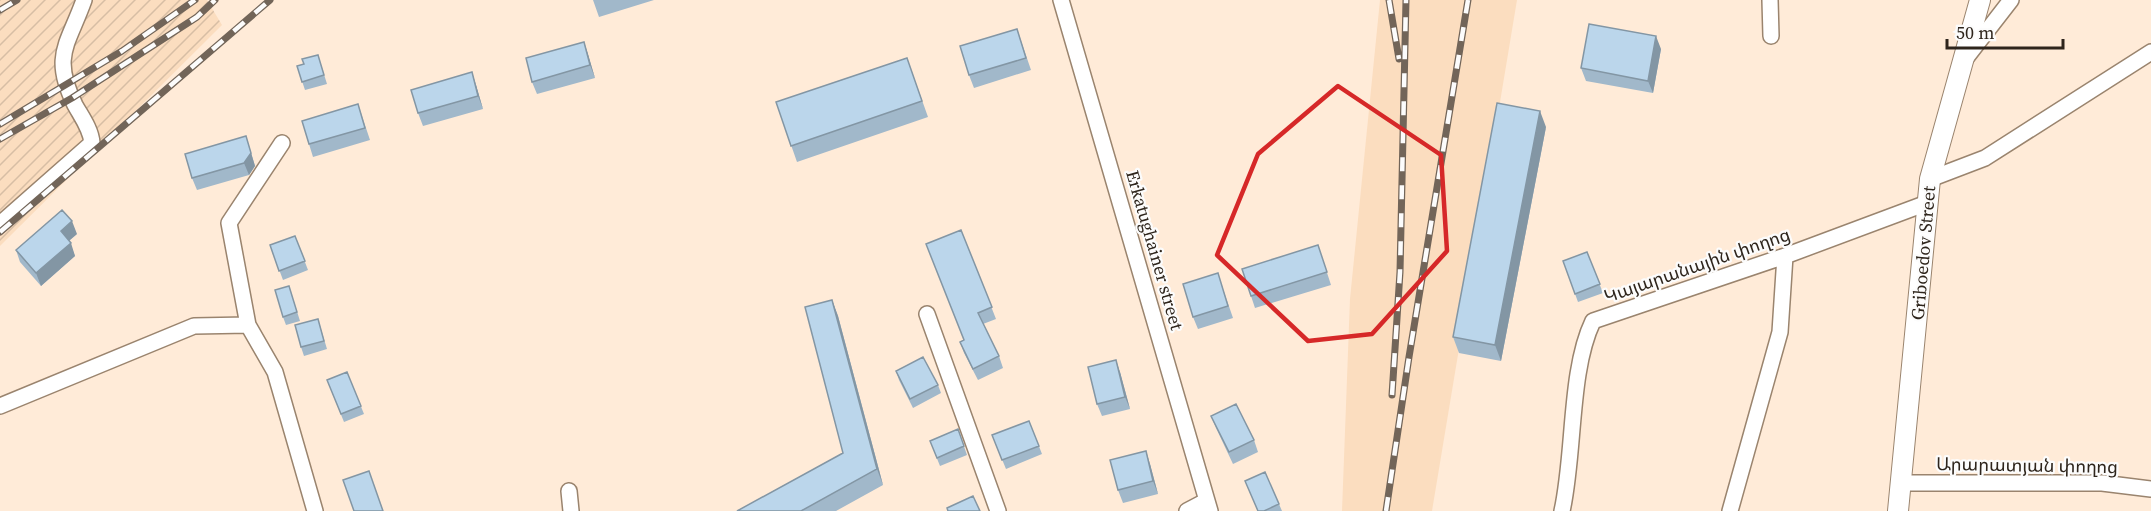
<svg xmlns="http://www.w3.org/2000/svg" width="2151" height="511" font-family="'Source Serif 4','Noto Sans Armenian',serif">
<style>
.built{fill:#fbddbf}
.industrial{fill:url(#industrial-furrows)}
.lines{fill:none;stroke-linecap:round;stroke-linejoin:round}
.minor-casing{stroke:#9a846e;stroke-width:18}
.major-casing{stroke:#9a846e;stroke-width:22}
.minor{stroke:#fff;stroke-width:15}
.major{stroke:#fff;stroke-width:20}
.rail-casing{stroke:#726559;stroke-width:7}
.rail{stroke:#fcfcfc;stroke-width:4.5;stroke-dasharray:14;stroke-linecap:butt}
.wall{fill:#a1b8ca}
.shaded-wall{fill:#8396a4}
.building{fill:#bbd6eb;stroke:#8396a4;stroke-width:1.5}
.marked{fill:none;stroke:#d62828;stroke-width:4.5;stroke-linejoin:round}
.labels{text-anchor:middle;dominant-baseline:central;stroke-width:4.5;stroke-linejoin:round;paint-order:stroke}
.street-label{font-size:18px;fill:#2e251c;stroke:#fcfcfc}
</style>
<defs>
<pattern id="industrial-furrows" width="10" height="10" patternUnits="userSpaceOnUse" patternTransform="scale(1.5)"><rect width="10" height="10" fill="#fbddbf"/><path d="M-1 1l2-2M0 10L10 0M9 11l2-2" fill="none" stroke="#d7bea4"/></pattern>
</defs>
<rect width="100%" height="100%" fill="#ffebd8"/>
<path class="built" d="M1380,0H1517L1432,511H1342L1350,299Z"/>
<path class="industrial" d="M0,0H207L222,25L0,246Z"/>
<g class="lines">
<defs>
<path id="minor" d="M1061,0L1210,511
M1770,0L1771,36
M1966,58L2011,0
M282,143L229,223L248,325L275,372L315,511
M1930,179L1985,158L2151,52
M0,224L92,143C91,129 81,116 75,105C51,56 68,45 84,0
M927,314L998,511
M0,406L194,326L248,325
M1902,483H2102L2151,489
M569,491L571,511
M1187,511L1206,501
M1562,511C1575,453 1569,371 1593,321L1785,256L1927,203
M1730,511L1780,332L1785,256"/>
<path id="major" d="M1898,511L1930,179L1980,0"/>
</defs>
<use href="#minor" class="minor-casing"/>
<use href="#major" class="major-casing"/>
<use href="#minor" class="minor"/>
<use href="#major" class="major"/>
<defs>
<path id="rail" d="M1389,0L1399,59
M0,10L17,0
M0,124L122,51L195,0
M0,139L72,98L197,17L215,0
M0,232L270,0
M1392,395L1400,272L1406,0
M1386,511L1409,357L1468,0"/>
</defs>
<use href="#rail" class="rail-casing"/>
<use href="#rail" class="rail"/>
</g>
<path class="wall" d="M593,0H654L599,17Z
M1017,29L1031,70L974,88L969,75Z
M584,42L595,78L537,94L532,82Z
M1661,49L1653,93L1586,81L1581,68Z
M318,55L327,84L305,90L297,66L304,64Z
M907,58L928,117L797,162L776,102Z
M476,85L483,109L423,126L418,113Z
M358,104L370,140L313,157L309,144Z
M1546,127L1501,361L1459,353L1453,337Z
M246,136L255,166L249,175L197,190L192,178Z
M961,230L996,319L983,324L999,356L1003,368L978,380L964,353L960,342L964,340Z
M77,234L69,241L75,256L41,286L20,262L16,250Z
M295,236L308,270L283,280L270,245Z
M1318,245L1331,285L1255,308L1251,296Z
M1587,252L1603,293L1578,302L1563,261Z
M289,286L300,321L286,325L283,317Z
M1222,286L1233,318L1198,329L1193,317Z
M832,300L838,316L883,485L836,511H737L843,453Z
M318,319L327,349L304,356L301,347Z
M896,371L938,385L941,393L913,408L899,380Z
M347,372L364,414L344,422L327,380Z
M1120,372L1130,409L1102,416L1097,404Z
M1211,416L1254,440L1258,452L1233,464L1216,428Z
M1029,421L1042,454L1006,469L992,435Z
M958,429L967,455L940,466L930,441Z
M1150,464L1158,494L1123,503L1118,490Z
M1245,481L1279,504L1282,511H1258Z"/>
<path class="shaded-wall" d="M1656,36L1661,49L1653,93L1648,81Z
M584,42L588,54L595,78L590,65Z
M472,72L476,85L483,109L478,96Z
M1540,111L1546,127L1501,361L1495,345Z
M246,136L255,166L249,175L244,163Z
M72,221L77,234L65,244L61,231Z
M71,243L75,256L41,286L36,273Z
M832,300L838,316L883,485L877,469Z
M1116,360L1120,372L1130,409L1125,397Z
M1146,451L1150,464L1158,494L1153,481Z"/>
<path class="building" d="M1589,24L1656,36L1648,81L1581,68Z
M1017,29L1026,58L969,75L960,46Z
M584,42L590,65L532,82L526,58Z
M318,55L324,75L302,82L297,66L304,64L302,59Z
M907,58L922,101L791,146L776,102Z
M472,72L478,96L418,113L411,90Z
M1497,103L1540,111L1495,345L1453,337Z
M358,104L365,128L309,144L302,121Z
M246,136L251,153L244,163L192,178L185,154Z
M62,210L72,221L61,231L71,243L36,273L16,250Z
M961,230L992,307L978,313L999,356L973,369L960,342L964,340L926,244Z
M295,236L305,261L279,271L270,245Z
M1318,245L1327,272L1251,296L1242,269Z
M1587,252L1600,284L1575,294L1563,261Z
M1218,273L1228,306L1193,317L1183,284Z
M289,286L297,312L283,317L275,290Z
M832,300L877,469L801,511H737L843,453L805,307Z
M318,319L324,341L301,347L295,325Z
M923,357L938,385L910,399L896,371Z
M1116,360L1125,397L1097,404L1088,367Z
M347,372L361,406L341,414L327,380Z
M1236,404L1254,440L1229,452L1211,416Z
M1029,421L1039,446L1002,460L992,435Z
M958,429L964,446L937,458L930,441Z
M1146,451L1153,481L1118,490L1110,460Z
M369,471L383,511H354L343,480Z
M1265,472L1279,504L1264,511H1258L1245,481Z
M973,496L980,511H948L947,508Z"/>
<path class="marked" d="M1338,86L1441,155L1447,251L1372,334L1308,341L1217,255L1258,154Z"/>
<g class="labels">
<g class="street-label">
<text transform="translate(1155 250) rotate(74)">Erkatughainer street</text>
<text transform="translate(1923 253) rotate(-85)">Griboedov Street</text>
<text transform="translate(1697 265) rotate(-19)">Կայարանային փողոց</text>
<text transform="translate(2027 465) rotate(1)">Արարատյան փողոց</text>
</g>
</g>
<path d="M1947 39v9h116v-9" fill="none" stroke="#2e251c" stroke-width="3"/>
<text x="1956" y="39" font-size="18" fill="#2e251c" stroke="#fcfcfc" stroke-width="4.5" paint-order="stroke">50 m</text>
</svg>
